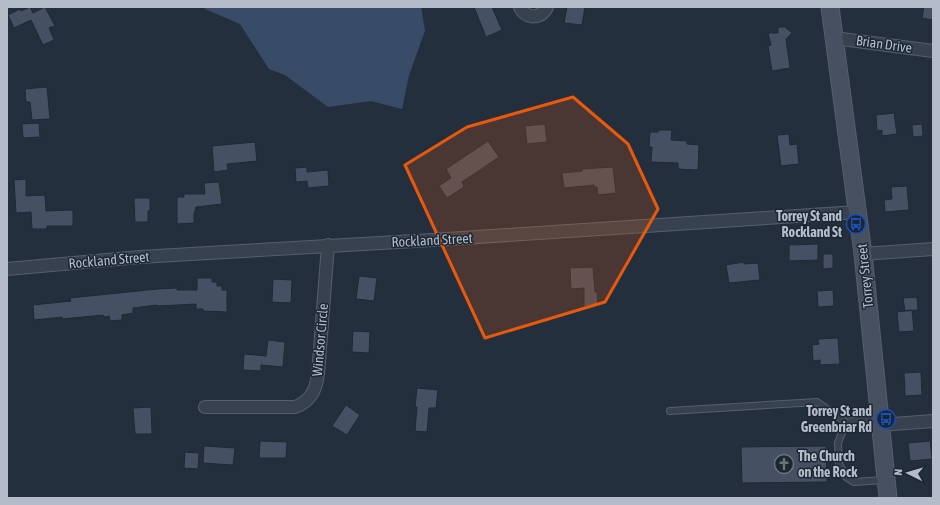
<svg xmlns="http://www.w3.org/2000/svg" width="940" height="505" font-family="'Asap Condensed',sans-serif">
<style>
.water{fill:#394c67}
.building{fill:#455162;stroke:#1f2835}
.lines{fill:none;stroke-linecap:round;stroke-linejoin:round}
.service-casing{stroke:#565f6c;stroke-width:8}
.minor-casing{stroke:#565f6c;stroke-width:14}
.secondary-casing{stroke:#565f6c;stroke-width:19}
.service{stroke:#38414e;stroke-width:6}
.minor{stroke:#38414e;stroke-width:12}
.secondary{stroke:#465061;stroke-width:17}
.marked{fill:#e8590c;fill-opacity:0.2;stroke:#e8590c;stroke-width:3;stroke-linejoin:round}
.labels{text-anchor:middle;dominant-baseline:central;stroke-width:3;stroke-linejoin:round;paint-order:stroke}
.street-label{font-size:14px;fill:#b4bcc9;stroke:#1d2633}
.poi-label{font-size:14px;font-weight:bold;fill:#b4bcc9;stroke:#1d2633;text-anchor:end}
</style>
<rect width="100%" height="100%" fill="#242f3e"/>
<path class="water" d="M204,7H421L425,31L409,75L402,109L371,101L328,107L285,75L269,69L240,24L205,9Z"/>
<path class="building" d="M30,7L33,13L45,7L55,26L49,28L54,40L43,45L31,20L14,28L8,15L20,9L21,11Z
M474,7H492L502,30L486,37Z
M567,7H585L582,25L564,23Z
M924,7H933V20L922,18Z
M778,27H785L792,33L786,39L790,68L772,71L768,46L771,45L768,33H778Z
M47,87L50,119L32,120L30,102H26L25,89Z
M894,113L897,134L882,136V130L877,131L876,115Z
M39,123L40,137L23,138L22,124Z
M545,124L547,142L527,144L525,126Z
M922,124L923,136L913,137L912,125Z
M658,130H672L671,140L687,141V144L699,145L698,170L678,169V163L651,162L652,147H649L650,132H658Z
M789,134L790,145L797,144L799,164L781,166L777,135Z
M488,141L499,157L462,182L464,187L447,198L439,186L451,178L446,169Z
M255,142L257,161L227,164L228,170L214,172L212,146Z
M307,167V172L328,170L329,186L308,188L307,181L296,182L295,168Z
M613,167L616,193L598,195L597,187H594V185L564,188L562,173L582,171V169Z
M26,179V196L45,195L46,211L73,210V226H47V229H32L31,212L16,213L14,180Z
M219,182L222,204L196,207L194,214V223L177,224V197H184V194H205L204,183Z
M907,186L909,210L885,212L884,200L892,199L891,187Z
M134,198H150V210L148,211V222H135Z
M818,244V260L789,261V245Z
M823,254H833V268L823,269Z
M744,262V264L758,263L760,280L729,283L726,265Z
M593,267L595,292H597L598,306L584,307V288L571,289L570,268Z
M359,276L377,278L374,301L356,299Z
M197,278H212V282H217V286H222V290H227V312L203,311V309H196V304L157,306V305L133,308V313L122,315V320L110,321L109,316L104,317L103,315L62,319V317L34,320L33,305L71,301L70,298L157,289L177,288V290H197Z
M273,279L292,280L291,303L272,302Z
M833,290L834,306L818,307L817,291Z
M917,297L918,310L905,311L903,298Z
M912,310L914,331L899,332L897,312Z
M353,331L370,332L369,353L352,352Z
M838,338L840,364L820,365V360L813,361L812,345L819,344L818,339Z
M268,340L285,342L283,367L261,365V371L243,370L244,354L266,356Z
M921,372L922,395L905,396L904,373Z
M417,388L438,390L436,408H429L427,432L415,431L417,407H415Z
M346,405L360,415L347,435L332,426Z
M151,407L152,434H135L133,408Z
M260,441L287,442L286,458H259Z
M930,441L932,459L910,461L908,443Z
M204,446L235,448L233,465L203,463Z
M826,446L827,482L742,483L741,447Z
M185,452L199,453L198,469L184,468Z"/>
<g class="lines">
<defs>
<path id="service" d="M670,411L817,402L846,422
M878,418L846,422L838,443L839,464L846,477L854,482L884,480"/>
<path id="minor" d="M520,7C526,20 541,19 547,7
M834,38L933,51
M863,254L933,249
M7,269L140,257L432,240L857,212
M205,407H295C311,401 316,390 318,374L328,245
M880,425L933,421"/>
<path id="secondary" d="M830,7L863,254L888,498"/>
</defs>
<use href="#service" class="service-casing"/>
<use href="#minor" class="minor-casing"/>
<use href="#secondary" class="secondary-casing"/>
<use href="#service" class="service"/>
<use href="#minor" class="minor"/>
<use href="#secondary" class="secondary"/>
</g>
<path class="marked" d="M573,97L628,144L658,209L605,302L485,338L405,165L467,127Z"/>
<defs>
<symbol id="bus-ring" viewBox="-11 -11 22 22"><circle r="9.5" fill="#1d2633" stroke="#1a4fb4" stroke-width="1.5"/><path d="M-5-6H5V4H4V6H2V4H-2V6H-4V4H-5ZM-3.5-4V0h7V-4ZM-3.5 1.2v1.5H-2V1.2ZM2 1.2v1.5H3.5V1.2Z" fill="#1a4fb4"/></symbol>
<symbol id="church-ring" viewBox="-11 -11 22 22"><circle r="9.5" fill="#1d2633" stroke="#6b7280" stroke-width="1.5"/><path d="M-1.2-6h2.4v3.5h3.3v2.4h-3.3V6h-2.4V-.1h-3.3v-2.4h3.3Z" fill="#6b7280"/></symbol>
</defs>
<g fill-rule="evenodd">
<use href="#bus-ring" x="845" y="213" width="22" height="22"/>
<use href="#bus-ring" x="875" y="408" width="22" height="22"/>
<use href="#church-ring" x="773" y="453" width="22" height="22"/>
</g>
<g class="labels">
<g class="street-label">
<text transform="translate(884 44) rotate(8)">Brian Drive</text>
<text transform="translate(432 240) rotate(-3)">Rockland Street</text>
<text transform="translate(109 260) rotate(-5)">Rockland Street</text>
<text transform="translate(865 276) rotate(-96)">Torrey Street</text>
<text transform="translate(320 340) rotate(-85)">Windsor Circle</text>
</g>
<g class="poi-label">
<text x="842" y="216">Torrey St and<tspan x="842" dy="16">Rockland St</tspan></text>
<text x="872" y="411">Torrey St and<tspan x="872" dy="16">Greenbriar Rd</tspan></text>
<text x="798" y="456" text-anchor="start">The Church<tspan x="798" dy="16">on the Rock</tspan></text>
</g>
</g>
<rect width="940" height="505" fill="none" stroke="#b4bcc9" stroke-width="16"/>
<g transform="translate(908 473) rotate(275)" stroke="#1d2633" stroke-width="3" paint-order="stroke">
<path d="M0-3L7 15L0 10L-7 15Z" fill="#b4bcc9"/>
<text y="-6" font-size="11" font-weight="bold" text-anchor="middle" fill="#b4bcc9">N</text>
</g>
</svg>
